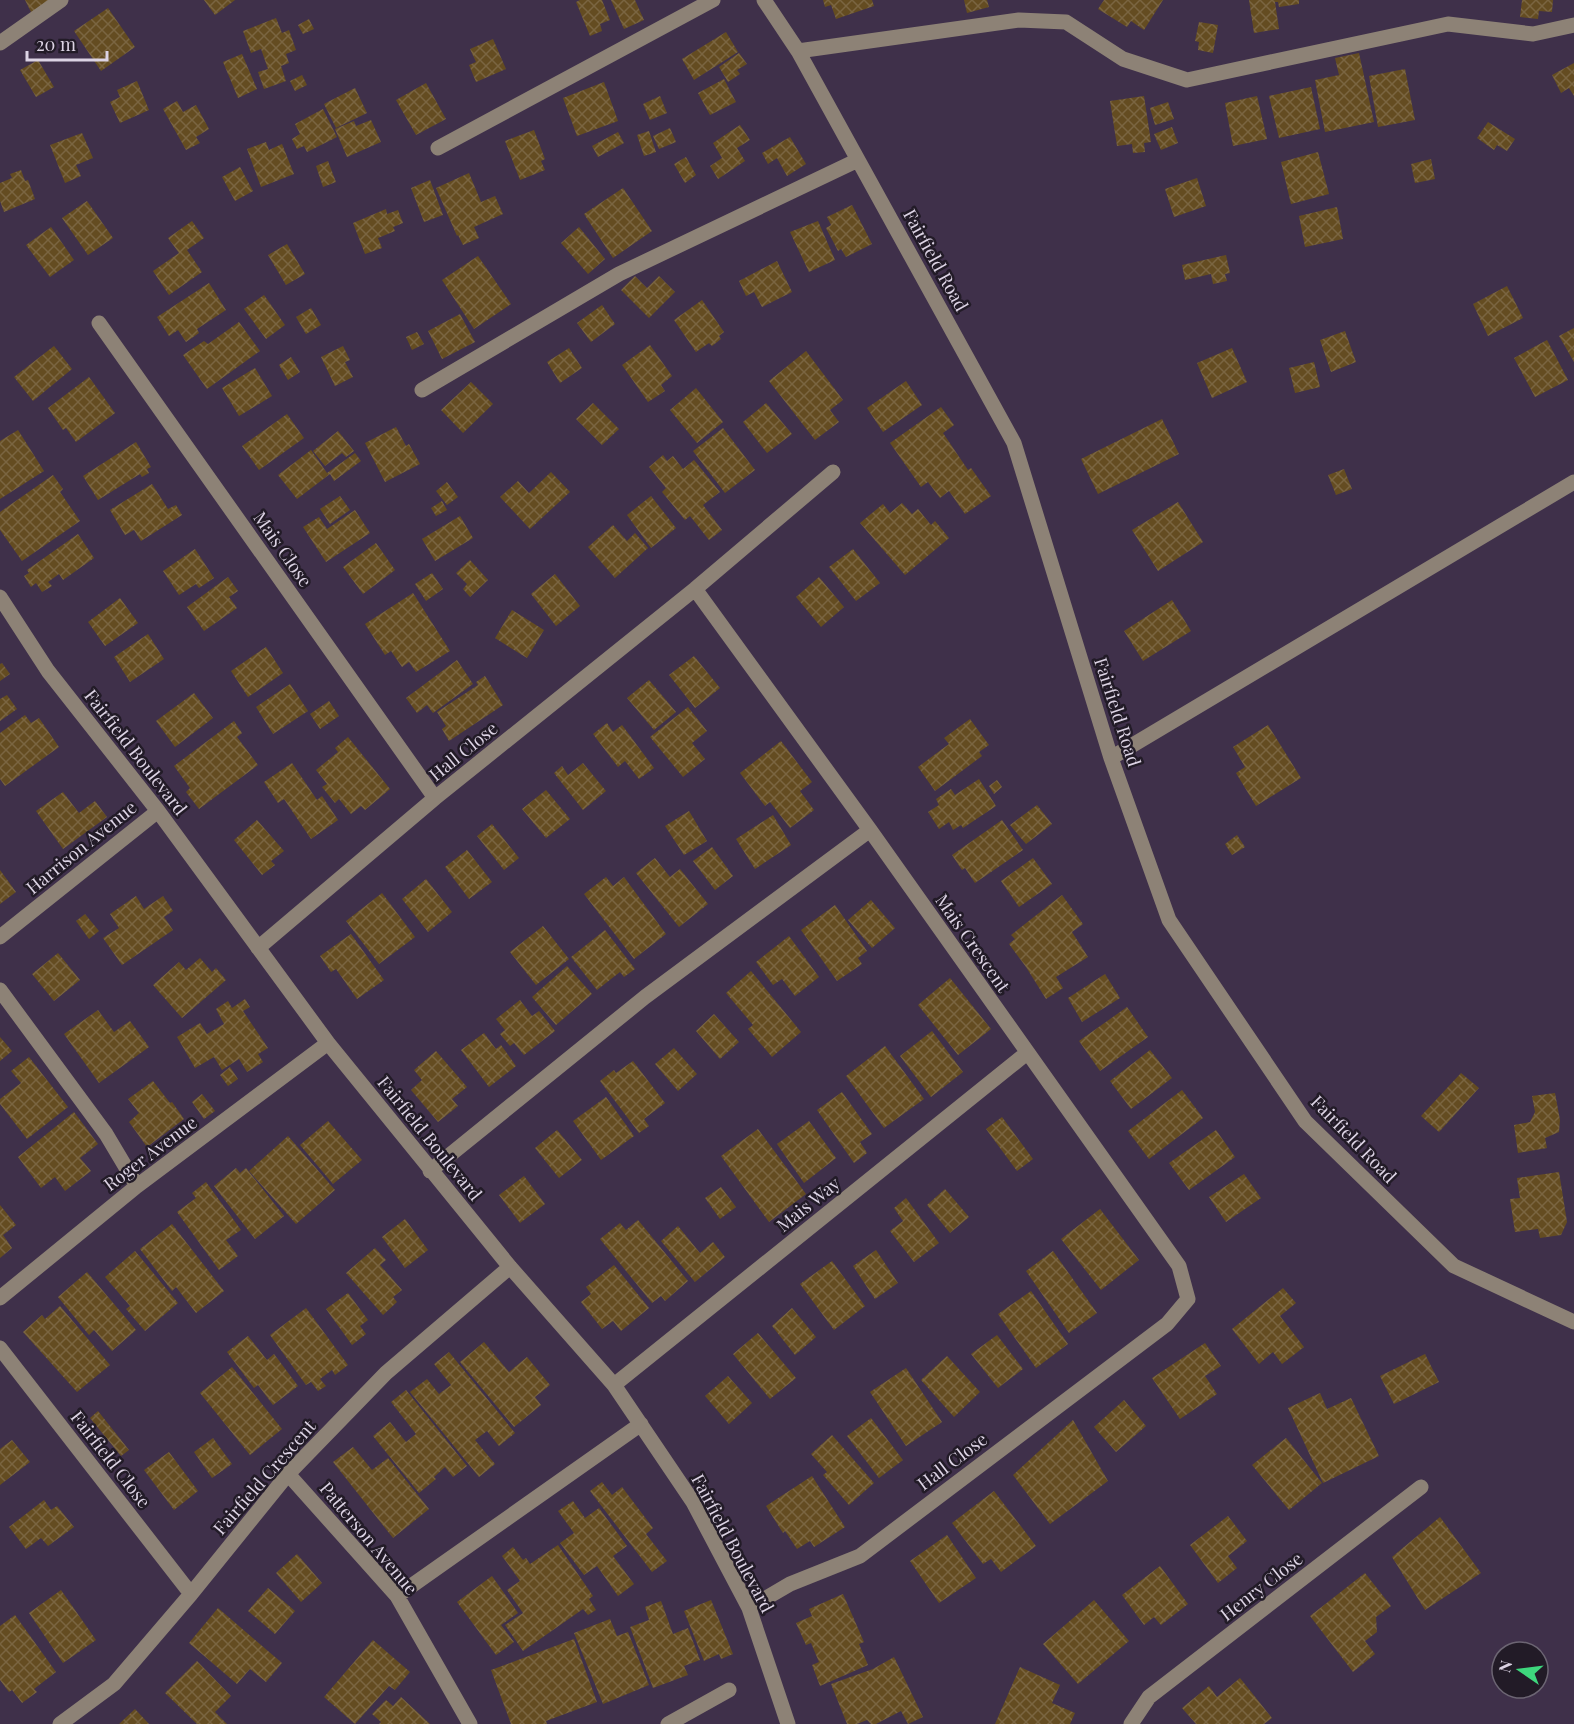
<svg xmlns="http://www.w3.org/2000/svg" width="1574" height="1724" font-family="'Playfair Display',serif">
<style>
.building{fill:url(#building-cross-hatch)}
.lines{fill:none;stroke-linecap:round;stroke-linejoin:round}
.minor{stroke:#8d8276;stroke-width:15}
.labels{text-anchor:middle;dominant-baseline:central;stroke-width:5;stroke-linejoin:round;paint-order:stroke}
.street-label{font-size:18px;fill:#dcd3e4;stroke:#221b27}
</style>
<defs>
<pattern id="building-cross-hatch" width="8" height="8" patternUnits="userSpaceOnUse" patternTransform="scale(1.5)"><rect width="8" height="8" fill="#644c21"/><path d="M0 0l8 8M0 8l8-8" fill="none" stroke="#7a6541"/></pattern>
</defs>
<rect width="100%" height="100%" fill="#3f304a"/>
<path class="building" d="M25,0H49L32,14Z
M204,0H235L215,15Z
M580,0H602L610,20L600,24L602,31L590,36L576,2Z
M611,0H635L644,20L624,29Z
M823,0H872L874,6L836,19L831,5L825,7Z
M964,0H987L989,7L967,13Z
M1104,0H1163L1144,30L1131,21L1127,27L1098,9Z
M1249,0H1299V4L1279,7L1278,2H1275L1279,29L1254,33Z
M1522,0H1553L1552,12L1539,11L1538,19L1520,17Z
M108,8L135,47L101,71L74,31Z
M276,18L282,33L289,30L296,50L286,54L289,63L281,66L286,81L264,89L258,72L268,69L261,49L251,53L243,31Z
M309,19L314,29L303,34L298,25Z
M1199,22L1218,25L1213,53L1198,50L1199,42L1195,41Z
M726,32L738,52L694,80L682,59Z
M493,39L506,69L476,82L469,65L476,62L470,49Z
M739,53L747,64L737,70L740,74L728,82L719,67Z
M1359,53L1374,122L1325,132L1315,80L1339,75L1335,58Z
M242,54L257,89L238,98L223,62Z
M38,60L54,87L36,97L20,70Z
M1574,63V96L1569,88L1561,93L1552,75Z
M1405,69L1415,120L1378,127L1369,76Z
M302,75L307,85L295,91L290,81Z
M724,79L736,102L710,115L698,93Z
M137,81L149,110L120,123L110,102L120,97L117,90Z
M604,82L618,121L577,136L563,98Z
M426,83L446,119L416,135L396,100Z
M1311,87L1320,129L1279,138L1269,96Z
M355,88L367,113L336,128L324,104Z
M660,96L667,113L650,120L643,104Z
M1144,96L1151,142L1144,143L1145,152L1133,153L1132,144L1117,146L1110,101Z
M1257,96L1267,139L1233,146L1225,103Z
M177,101L183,112L196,105L209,129L196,137L200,143L186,150L163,109Z
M1168,102L1174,119L1155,125L1150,108Z
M323,109L337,137L307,152L304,146L297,149L292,139L300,134L295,124Z
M371,120L381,142L347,157L335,129L354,121L356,126Z
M1488,122L1515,139L1507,151L1497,145L1494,150L1477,138Z
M740,125L750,140L737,148L745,161L718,179L710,166L722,158L713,143Z
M1172,127L1178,143L1161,150L1154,134Z
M670,128L676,142L659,149L653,136Z
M534,130L545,159L541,161L545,170L520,180L505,141Z
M649,131L656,152L644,156L637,135Z
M618,132L624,143L598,157L592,146Z
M82,133L93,158L76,165L81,176L65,183L50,145Z
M790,137L806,164L787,176L777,158L768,164L762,153Z
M266,142L269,150L282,144L294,174L261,187L247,149Z
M1318,152L1329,194L1291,204L1281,162Z
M686,157L696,175L685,183L674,164Z
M1431,159L1435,179L1415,183L1411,164Z
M328,161L336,182L323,187L316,166Z
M240,167L253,191L235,201L222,177Z
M21,170L25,181L28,180L35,199L4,212L0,201V183L12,178L10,174Z
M469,173L481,202L495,196L503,214L474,227L479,238L463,245L458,235L457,236L436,188Z
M1197,178L1206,206L1174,217L1165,189Z
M430,180L443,215L424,222L411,188Z
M623,188L652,231L613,258L584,214Z
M87,201L113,238L88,255L62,218Z
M852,205L872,244L846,257L841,249L838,251L826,228L831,225L827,217Z
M1337,207L1343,239L1305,247L1299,216Z
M386,209L387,214L398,210L403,223L393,227L395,231L378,238L382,248L365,254L353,223Z
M192,221L204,238L187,250L202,272L169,295L153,271L179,253L168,238Z
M818,221L835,260L809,272L790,232Z
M51,227L74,260L50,277L26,245Z
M579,227L605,259L588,274L561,243Z
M287,244L305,274L286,285L268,255Z
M1226,255L1230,273L1225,274L1227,281L1213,284L1211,274L1185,280L1182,265Z
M478,256L511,304L474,329L442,280Z
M777,261L792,292L762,307L754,292L746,296L739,281Z
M635,276L647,288L659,276L675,292L649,318L621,290Z
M209,283L226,310L197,329L199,333L186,342L178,330L169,336L157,317Z
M1507,286L1523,318L1488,336L1473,304Z
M264,295L285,325L266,339L244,309Z
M702,300L724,332L719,336L721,339L712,346L709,343L696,352L674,320Z
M602,305L615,324L591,342L577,323Z
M311,308L321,325L306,334L296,317Z
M460,314L475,342L442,359L428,331Z
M239,322L260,351L207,389L183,355L204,341L208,344Z
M1574,328V362L1559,336Z
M1345,331L1356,362L1331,372L1320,340Z
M417,332L424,344L412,350L406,337Z
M1547,340L1568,380L1535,397L1514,358Z
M650,345L672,376L661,385L665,391L648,402L622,365Z
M54,346L72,369L33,401L14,377Z
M343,346L350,360L345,362L353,377L335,386L321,357Z
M569,348L582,368L560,383L547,362Z
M1232,348L1247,382L1212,398L1197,363Z
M806,351L843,400L830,410L839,422L815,440L769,381Z
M291,357L300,372L288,380L279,365Z
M1314,362L1320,387L1295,393L1289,368Z
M255,368L272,396L239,416L222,388Z
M89,377L115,413L76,442L66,428L63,430L48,408Z
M906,381L922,405L883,432L867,408Z
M471,382L493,404L463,433L441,410Z
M696,388L723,422L697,443L670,410Z
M593,403L619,429L602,445L576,419Z
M766,403L792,434L767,453L743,422Z
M941,407L954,425L943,433L968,470L971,468L991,496L965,514L949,491L940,498L928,482L921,487L890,443Z
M287,414L304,438L259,470L242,446Z
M1162,419L1179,454L1098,494L1081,459Z
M396,427L406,446L409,444L420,464L385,482L365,443Z
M723,428L755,470L725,493L693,451Z
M18,430L44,471L0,499V441Z
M338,431L354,451L346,457L342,453L325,466L313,451Z
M136,442L151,467L147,469L149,473L142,477L140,474L98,500L83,476Z
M311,450L327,473L355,453L361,461L334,481L330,474L297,499L278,475Z
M663,455L667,461L673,456L683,469L694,460L720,492L703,505L722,530L709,540L690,516L685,520L662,492L666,488L649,467Z
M1344,469L1352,489L1336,495L1328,475Z
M551,472L570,492L530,529L500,497L518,481L529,493Z
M53,475L63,489L60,492L80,521L22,561L0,530V512Z
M447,482L458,497L447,505L436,491Z
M152,484L168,509L176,505L182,515L141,541L134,530L125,535L110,510Z
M340,496L350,510L330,524L320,509Z
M651,496L676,528L651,548L627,515Z
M442,501L447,510L436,516L431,508Z
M1178,502L1203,542L1158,571L1132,530Z
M902,503L912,514L918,509L931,525L935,521L949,538L905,575L860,523L883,504L890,513Z
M355,510L370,533L326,562L303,527L319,517L327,529Z
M460,516L473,538L435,561L422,539Z
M613,525L627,541L635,533L648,548L615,578L588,547Z
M78,534L94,558L63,580L59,574L48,582L52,586L42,592L36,583L31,587L24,576L29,573L27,570Z
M376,543L395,570L363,594L343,567Z
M195,549L214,578L199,588L196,584L179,595L163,571Z
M853,549L880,583L856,601L829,567Z
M470,560L488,580L470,597L463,589L467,584L456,573Z
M432,573L443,589L426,601L415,584Z
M555,574L580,606L556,626L531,594Z
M228,577L238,591L229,597L237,608L204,631L187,607Z
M819,577L844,607L821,627L796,597Z
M413,593L450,651L416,672L409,662L402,667L391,651L385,655L365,624Z
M120,598L138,623L105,646L88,622Z
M1172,600L1191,631L1143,661L1124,631Z
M512,610L544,630L527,658L495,638Z
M148,634L164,659L130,682L114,657Z
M266,647L283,673L248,697L231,671Z
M694,656L720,688L695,708L669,675Z
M457,660L473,684L433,713L427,705L417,713L406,698Z
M2,663L10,674L0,681V664Z
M485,676L503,705L449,741L442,729L446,726L437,712L478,685L476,682Z
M649,680L676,712L654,730L627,698Z
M290,684L308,711L273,734L256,707Z
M194,693L213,718L175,747L156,721Z
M7,695L17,709L0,721V699Z
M329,701L339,716L320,729L310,714Z
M688,707L707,731L692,743L705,759L683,777L650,737Z
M25,715L31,723L39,718L59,747L5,786L0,779V733Z
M970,719L989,745L979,752L982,756L935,791L918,767L949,744L944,738Z
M234,721L242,733L237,737L258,765L199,809L186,792L190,788L174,766Z
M607,723L613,732L622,725L654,768L639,779L625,761L618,767L593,734Z
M1268,725L1301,778L1256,806L1236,773L1245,767L1233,747Z
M348,737L390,789L365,810L361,806L351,814L339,799L335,803L322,787L327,784L316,770L338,752L335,748Z
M781,741L812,782L800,791L814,810L790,828L770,802L765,806L740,773Z
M292,763L317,800L322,796L338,820L311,839L284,799L278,803L264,782Z
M583,763L606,791L583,810L554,773L562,766L568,775Z
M979,779L996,806L963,828L961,825L953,830L949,822L939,829L928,812L939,805L936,799L951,789L955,795Z
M997,780L1002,787L994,794L989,786Z
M546,790L570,819L546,838L522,809Z
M63,792L79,813L95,801L107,817L63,849L36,811Z
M1037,805L1052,824L1026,844L1010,825Z
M689,811L707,841L684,855L665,826Z
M773,815L791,845L755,869L736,839Z
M257,820L284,851L271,861L275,865L262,875L234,840Z
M1002,820L1023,850L975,883L965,868L962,870L952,855Z
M492,824L519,858L504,870L477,836Z
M1237,835L1245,847L1232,855L1225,844Z
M712,847L733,876L715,890L693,861Z
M467,850L492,882L469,899L445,867Z
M655,858L670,877L680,869L708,904L679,927L636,873Z
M1033,858L1052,884L1019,907L1001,881Z
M0,870L16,892L0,904Z
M606,877L613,886L624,877L666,934L634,959L584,894Z
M426,879L452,912L428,932L402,899Z
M382,893L415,937L379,964L346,921Z
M1062,895L1083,924L1072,932L1088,957L1056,977L1063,988L1046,999L1026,967L1009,944L1015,939L1011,935Z
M136,896L144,909L163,896L173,911L164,917L173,930L122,965L103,938L119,928L110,914Z
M871,900L895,928L872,948L848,920Z
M835,905L867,951L858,958L862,964L837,981L801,930Z
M85,914L99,931L89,939L76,921Z
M543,926L569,959L536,985L510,952Z
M605,930L635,969L624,977L620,972L597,990L571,957Z
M351,934L384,980L357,999L336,969L331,972L320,956Z
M789,936L819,977L795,996L782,979L773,985L756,962Z
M58,953L80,980L54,1001L32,974Z
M200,958L212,972L216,968L226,980L182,1018L153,985L179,962L186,970Z
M567,966L592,994L556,1025L532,997Z
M751,971L801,1032L772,1057L748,1029L753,1025L726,993Z
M1105,974L1120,998L1082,1022L1068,998Z
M950,978L991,1029L958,1055L918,1005Z
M245,999L250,1007L243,1011L268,1048L258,1054L263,1062L247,1072L239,1059L222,1070L214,1057L195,1068L177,1037L200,1023L207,1034L224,1024L216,1009L228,1001L232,1008Z
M520,1000L532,1016L539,1011L555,1031L524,1055L514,1043L510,1046L500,1034L505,1030L496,1019Z
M1127,1007L1148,1037L1100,1071L1079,1041Z
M98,1010L114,1032L130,1021L149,1047L99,1083L64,1034Z
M714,1014L739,1042L720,1059L696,1031Z
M932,1031L963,1072L931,1097L900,1056Z
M484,1033L496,1049L501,1045L516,1066L489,1087L461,1050Z
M0,1037L12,1051L0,1061Z
M885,1046L924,1099L884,1128L846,1076Z
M674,1048L697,1074L678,1091L655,1064Z
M1150,1050L1172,1078L1131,1109L1110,1081Z
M436,1051L467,1087L452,1099L458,1106L438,1122L411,1090L422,1080L414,1070Z
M29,1057L68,1107L27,1139L0,1104V1099L21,1083L11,1071Z
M633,1061L665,1103L644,1119L649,1126L639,1133L600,1081L614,1070L616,1073Z
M230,1067L238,1079L228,1086L220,1075Z
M1461,1073L1479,1088L1439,1132L1421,1116Z
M153,1081L170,1103L172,1102L184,1119L147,1147L129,1122L139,1113L128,1099Z
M1182,1090L1203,1118L1149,1159L1128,1131Z
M842,1092L872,1134L860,1142L867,1153L854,1163L817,1110Z
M1555,1093L1560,1120L1559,1132L1545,1138L1547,1148L1518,1153L1514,1125L1530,1122L1535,1112L1532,1096Z
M202,1094L215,1111L204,1119L192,1102Z
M606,1097L634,1136L601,1160L573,1121Z
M74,1112L98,1144L80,1158L91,1171L65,1191L55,1177L41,1188L18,1157Z
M1002,1117L1033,1159L1017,1171L986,1129Z
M328,1121L362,1160L333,1184L300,1145Z
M809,1121L836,1158L804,1183L777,1144Z
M758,1129L806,1194L769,1222L721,1156Z
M557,1130L582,1160L559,1178L535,1148Z
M1216,1130L1235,1157L1189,1190L1169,1163Z
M288,1136L335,1190L296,1224L249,1171Z
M236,1168L240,1173L246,1168L284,1216L255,1239L214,1186Z
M1559,1172L1567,1222L1561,1235L1540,1238L1538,1229L1515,1232L1510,1199L1520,1198L1517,1178Z
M1244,1174L1261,1198L1226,1222L1209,1197Z
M524,1176L545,1204L520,1223L499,1195Z
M206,1182L241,1230L226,1240L238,1256L219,1270L177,1212L196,1198L192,1193Z
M721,1187L736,1207L720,1219L705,1198Z
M945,1189L969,1217L950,1233L927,1205Z
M906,1198L939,1243L914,1262L890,1231L903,1221L894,1208Z
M0,1205L16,1225L3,1235L12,1248L0,1258Z
M1100,1209L1139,1260L1101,1290L1061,1239Z
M405,1219L428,1250L405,1268L382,1237Z
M638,1220L688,1281L665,1301L661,1296L652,1303L600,1239L620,1223L626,1230Z
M172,1224L224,1291L196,1313L176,1287L172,1291L140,1249Z
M678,1226L700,1253L713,1242L725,1257L695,1282L661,1241Z
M375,1248L386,1260L380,1265L402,1290L393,1297L397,1302L383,1315L346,1273Z
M876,1250L898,1283L875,1299L853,1266Z
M135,1251L178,1303L145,1331L126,1309L130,1306L105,1277Z
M1053,1251L1097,1313L1069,1333L1026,1271Z
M832,1261L865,1306L834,1330L800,1284Z
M614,1265L649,1308L621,1331L613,1321L602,1329L581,1302L591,1294L586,1287Z
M87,1272L136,1330L112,1351L94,1330L89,1335L58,1297Z
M1283,1288L1296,1303L1280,1316L1304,1347L1282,1364L1273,1352L1259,1364L1232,1329Z
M1031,1291L1068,1344L1036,1368L998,1314Z
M348,1293L368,1320L360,1326L366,1334L352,1345L326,1309Z
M60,1306L110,1365L77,1392L23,1332L42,1315L45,1319Z
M306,1308L348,1365L335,1375L332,1370L320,1379L326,1386L318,1391L311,1382L306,1385L270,1335Z
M792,1308L816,1337L795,1355L772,1326Z
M758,1333L796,1378L770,1399L733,1354Z
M997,1335L1023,1369L998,1388L971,1354Z
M248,1336L267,1360L274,1354L298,1386L273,1405L258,1385L254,1388L227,1352Z
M484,1342L509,1372L527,1357L550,1385L535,1397L541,1405L514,1427L460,1362Z
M1205,1343L1221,1366L1205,1376L1217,1394L1180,1419L1152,1378Z
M449,1352L515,1433L499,1446L487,1431L475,1440L495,1464L479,1477L410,1392L427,1379L439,1394L451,1385L434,1364Z
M1425,1354L1439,1382L1394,1404L1380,1376Z
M947,1356L980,1392L954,1417L921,1380Z
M232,1367L282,1429L250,1455L200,1393Z
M906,1368L942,1422L906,1446L870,1392Z
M728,1376L752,1403L729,1424L705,1396Z
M406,1390L467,1466L453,1477L445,1467L434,1477L436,1479L419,1493L373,1436L390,1422L406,1442L416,1434L391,1402Z
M1320,1393L1327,1409L1351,1398L1379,1456L1323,1483L1288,1408Z
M1124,1400L1146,1426L1116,1452L1094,1427Z
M98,1411L129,1450L121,1456L90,1418Z
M871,1418L903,1460L879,1478L847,1436Z
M1073,1420L1108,1481L1050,1524L1013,1475Z
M832,1435L874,1483L849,1505L823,1475L827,1472L811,1454Z
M213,1438L232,1464L212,1478L194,1452Z
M1286,1438L1322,1483L1289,1510L1252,1465Z
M12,1440L30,1462L0,1485V1449Z
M353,1447L372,1470L388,1458L429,1509L393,1538L333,1462Z
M169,1452L198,1491L174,1510L144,1470Z
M812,1476L845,1527L814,1547L810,1541L797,1549L785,1531L783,1533L766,1506Z
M602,1482L612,1495L622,1487L653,1528L646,1534L667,1561L652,1572L590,1491Z
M994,1491L1036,1546L1001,1572L991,1559L983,1564L952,1523Z
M44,1500L51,1510L57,1506L74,1527L48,1546L41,1538L26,1549L9,1527Z
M573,1501L585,1518L599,1508L627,1546L613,1556L634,1584L618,1596L597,1566L584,1575L560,1543L574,1533L558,1511Z
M1228,1516L1247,1541L1228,1556L1237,1568L1218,1583L1190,1545Z
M1440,1517L1481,1573L1425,1610L1392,1557Z
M947,1535L976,1578L939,1603L910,1561Z
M558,1545L593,1596L589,1599L596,1610L588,1615L583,1609L523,1651L505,1625L523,1613L507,1590L520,1581L502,1556L513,1547L523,1560L526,1558L530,1564Z
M297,1554L322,1583L301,1602L276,1573Z
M1160,1566L1188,1604L1161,1625L1154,1617L1144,1625L1122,1595Z
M1365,1573L1391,1606L1376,1617L1377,1632L1365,1641L1375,1654L1353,1672L1310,1616Z
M492,1576L518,1613L501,1625L514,1642L496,1655L457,1602Z
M268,1588L295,1611L275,1634L248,1611Z
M61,1590L96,1640L63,1663L29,1613Z
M843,1594L864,1642L859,1644L868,1665L820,1686L812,1665L819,1662L811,1643L806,1645L796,1623L812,1616L809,1609Z
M711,1600L733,1654L721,1659L719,1654L704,1661L684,1611Z
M1094,1600L1129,1641L1078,1684L1043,1644Z
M661,1601L673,1634L688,1628L700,1660L684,1666L688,1675L653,1688L630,1627L649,1620L645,1607Z
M218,1608L282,1663L266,1682L250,1669L237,1684L189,1643Z
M15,1615L56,1672L34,1689L37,1692L22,1703L12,1690L9,1692L0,1680V1626Z
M610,1619L617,1636L628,1632L649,1685L603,1704L574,1633Z
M574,1639L597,1702L546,1721L547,1724H511L491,1670Z
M373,1640L410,1672L395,1690L389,1686L355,1724L324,1697Z
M894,1657L923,1717L908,1724L901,1711L876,1724H871L867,1720L857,1724H847L831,1684L873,1669Z
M197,1661L231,1696L215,1712L227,1724H197L165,1693Z
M1020,1667L1060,1685L1052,1703L1075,1713L1070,1724H995Z
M1240,1678L1272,1718L1264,1724H1196L1182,1708L1209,1686L1217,1697Z
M401,1697L430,1724H379L381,1722L372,1714L386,1700L393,1706Z
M135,1709L149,1724H119Z"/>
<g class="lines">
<path class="minor" d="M764,0L798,51L1014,443L1111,758L1169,920L1305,1121L1454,1266L1574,1322
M0,43L61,0
M798,51L1019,20L1066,22L1123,59L1187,80L1448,24L1533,34L1574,25
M438,148L713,0
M99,323L435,798
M422,390L619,274L858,160
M695,589L870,830L1179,1266L1188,1299L1167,1324L860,1556L790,1584L749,1608
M0,597L48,671L158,811L328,1043L510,1267L614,1385L693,1502L749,1608L788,1724
M1111,758L1574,482
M0,937L158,811
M258,948L435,798L695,589L833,472
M0,990L106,1134L137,1186
M430,1171L645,997L870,830
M0,1298L137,1186L328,1043
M0,1348L191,1594
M614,1385L1027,1053
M288,1474L397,1596L470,1724
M397,1596L641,1424
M60,1724L114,1684L191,1594L288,1474L386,1373L510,1267
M668,1724L729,1690
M1131,1724L1149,1697L1421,1487"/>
</g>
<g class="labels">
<g class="street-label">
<text transform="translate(936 260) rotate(61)">Fairfield Road</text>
<text transform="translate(283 549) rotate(55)">Mais Close</text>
<text transform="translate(1118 712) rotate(72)">Fairfield Road</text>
<text transform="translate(463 751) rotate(-39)">Hall Close</text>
<text transform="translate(136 752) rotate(52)">Fairfield Boulevard</text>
<text transform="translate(81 847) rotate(-39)">Harrison Avenue</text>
<text transform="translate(973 943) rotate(55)">Mais Crescent</text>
<text transform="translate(430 1138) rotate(51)">Fairfield Boulevard</text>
<text transform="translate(1354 1139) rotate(46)">Fairfield Road</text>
<text transform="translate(150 1153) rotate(-37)">Roger Avenue</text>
<text transform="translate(808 1204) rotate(-39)">Mais Way</text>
<text transform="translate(111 1459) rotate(52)">Fairfield Close</text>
<text transform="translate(952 1461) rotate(-37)">Hall Close</text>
<text transform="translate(264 1477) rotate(-49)">Fairfield Crescent</text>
<text transform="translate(369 1538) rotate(50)">Patterson Avenue</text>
<text transform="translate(733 1543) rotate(62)">Fairfield Boulevard</text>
<text transform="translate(1261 1586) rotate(-38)">Henry Close</text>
</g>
</g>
<g transform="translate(1520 1670) rotate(284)"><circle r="28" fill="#221b27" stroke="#6c6573" stroke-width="1.5"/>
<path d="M0-4.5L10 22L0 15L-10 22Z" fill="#3ed77d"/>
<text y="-9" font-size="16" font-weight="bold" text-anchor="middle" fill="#dcd3e4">N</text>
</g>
<path d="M27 51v9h80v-9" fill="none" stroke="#dcd3e4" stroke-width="3"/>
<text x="36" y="51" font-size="18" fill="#dcd3e4" stroke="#221b27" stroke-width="4.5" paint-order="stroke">20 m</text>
</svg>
